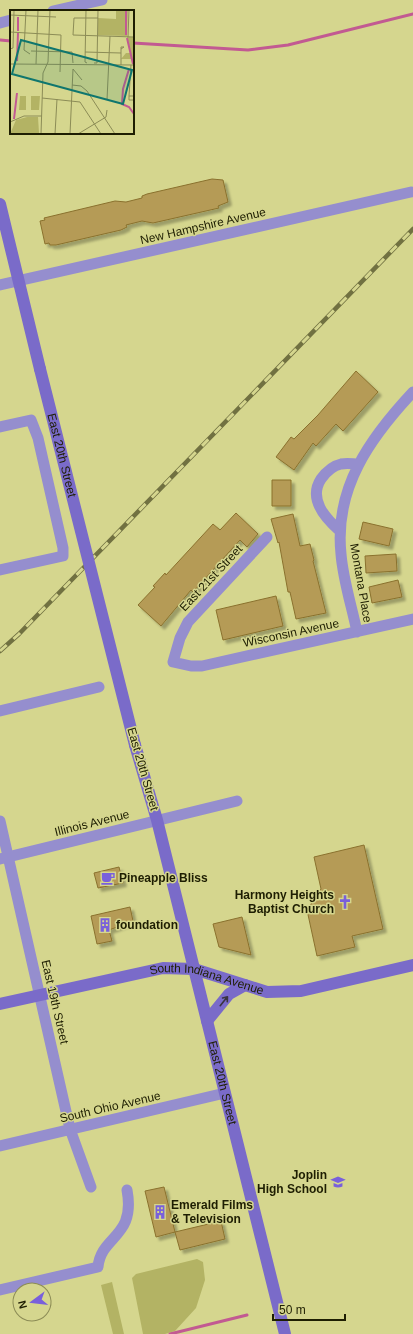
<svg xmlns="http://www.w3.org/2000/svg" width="413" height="1334" font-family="Arial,sans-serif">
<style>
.green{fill:#b3b364}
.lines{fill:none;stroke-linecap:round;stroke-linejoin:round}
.stream{stroke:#c25a92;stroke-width:3}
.building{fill:#b59b57;stroke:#8a712d;filter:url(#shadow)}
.street{stroke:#958ece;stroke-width:11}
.secondary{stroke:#7a6bc9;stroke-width:12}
.rail-casing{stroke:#717141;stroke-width:4.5}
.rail{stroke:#d5d68e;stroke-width:3;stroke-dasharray:9;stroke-linecap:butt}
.secondary-bridge{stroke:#7a6bc9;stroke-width:12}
.oneway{stroke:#3a353e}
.labels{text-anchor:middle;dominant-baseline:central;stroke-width:3;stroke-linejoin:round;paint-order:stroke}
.street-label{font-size:12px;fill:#1e1e02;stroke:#d5d68e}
.poi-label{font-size:12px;font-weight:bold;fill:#1e1e02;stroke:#d5d68e;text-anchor:start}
.inset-river{fill:none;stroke:#c25a92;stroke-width:2}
.inset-road{fill:none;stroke:#8c8c56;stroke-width:1}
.view{fill:#0f766e;fill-opacity:0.15;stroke:#0f766e;stroke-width:2}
.inset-edge{fill:none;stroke:#1e1e02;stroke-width:2}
</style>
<defs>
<filter id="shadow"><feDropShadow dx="3.5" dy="3.5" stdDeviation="1" flood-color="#0004"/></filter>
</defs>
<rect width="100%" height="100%" fill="#d5d68e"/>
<path class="green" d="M197,1259L203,1262L205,1280L196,1308L175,1331L165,1334H143L132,1278L136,1274Z
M112,1282L124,1334H113L101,1285Z"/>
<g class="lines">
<path class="stream" d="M0,40L11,41
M133,43L248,50L288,45L413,14
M170,1334L247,1315"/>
</g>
<path class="building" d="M212,179L223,180L228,202L218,206L219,208L153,223L142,221L126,225L127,227L121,230L56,245H50L49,243L45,244L40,221L45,220L44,218L115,201L126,202L142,198V196L147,194Z
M356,371L378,392L343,431L336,424L316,446L313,443L294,470L276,457L291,437L294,439L318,415Z
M272,480H291V506H272Z
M236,513L258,534L247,547L240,540L193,592L191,590L161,626L138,605L155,587L153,586L165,573L166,575L213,524L220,530Z
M293,514L300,546L310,544L314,560L313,561L326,613L296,619L290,592H288L279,542L278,543L271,519Z
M363,522L393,529L389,546L359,539Z
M396,554L397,571L366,573L365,556Z
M398,580L402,597L372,603L369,587Z
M276,596L283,626L223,640L216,610Z
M364,845L383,929L352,936L355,947L317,956L307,910L321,889L314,857Z
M119,867L123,883L98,888L94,873Z
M130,907L133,921L109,930L112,941L97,944L91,916Z
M242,917L251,955L219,947L213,924Z
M164,1187L175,1232L156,1237L145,1191Z
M221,1221L225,1239L180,1250L175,1232Z"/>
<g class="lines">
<path class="street" d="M53,11L102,0
M0,23L11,20
M0,285L411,192
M0,427L31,420L38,438L63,548V556L0,570
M340,531C325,518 308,499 321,479C326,472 332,466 341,464C347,463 353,464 359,464
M267,537L188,622L180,638L173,662L191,666H202L413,619
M357,632C352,607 343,580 341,554C334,488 370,438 413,392
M0,711L99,687
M0,821L70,1129L91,1187
M0,859L237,801
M0,1146L225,1093
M0,1290L98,1267C101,1235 136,1238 127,1190"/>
<g class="secondary">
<path d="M0,204L40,369"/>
<path id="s1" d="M135,745L157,820L285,1334"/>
<path id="s2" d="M0,1004L163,968L194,969L267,992L301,991L413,965"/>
<path d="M207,1021L229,994L245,985"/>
</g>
<defs>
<path id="rail" d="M0,651L19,634L413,229"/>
</defs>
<use href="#rail" class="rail-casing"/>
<use href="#rail" class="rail"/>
<path class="secondary-bridge" id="s3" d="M40,369L135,745"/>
</g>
<defs><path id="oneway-shaft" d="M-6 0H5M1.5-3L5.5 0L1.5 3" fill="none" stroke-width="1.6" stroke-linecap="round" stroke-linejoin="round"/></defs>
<use class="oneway" href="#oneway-shaft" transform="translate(224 1001) rotate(-51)"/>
<defs>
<symbol id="cafe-bare" viewBox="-9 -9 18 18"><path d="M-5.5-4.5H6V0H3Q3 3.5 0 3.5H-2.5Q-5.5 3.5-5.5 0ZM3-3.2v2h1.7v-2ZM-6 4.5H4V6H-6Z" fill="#7960db" stroke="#d5d68e" stroke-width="2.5" paint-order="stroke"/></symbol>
<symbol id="church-bare" viewBox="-9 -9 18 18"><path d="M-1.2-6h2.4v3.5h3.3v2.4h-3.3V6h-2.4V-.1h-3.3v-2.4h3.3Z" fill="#7960db" stroke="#d5d68e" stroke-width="2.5" paint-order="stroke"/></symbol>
<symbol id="building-bare" viewBox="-9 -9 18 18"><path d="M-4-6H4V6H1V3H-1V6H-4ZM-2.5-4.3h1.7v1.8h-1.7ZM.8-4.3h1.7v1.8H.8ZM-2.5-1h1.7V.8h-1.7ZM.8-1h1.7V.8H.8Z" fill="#7960db" stroke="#d5d68e" stroke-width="2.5" paint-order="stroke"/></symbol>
<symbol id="school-bare" viewBox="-9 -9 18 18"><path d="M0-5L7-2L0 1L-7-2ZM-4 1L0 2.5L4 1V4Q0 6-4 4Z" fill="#7960db" stroke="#d5d68e" stroke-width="2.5" paint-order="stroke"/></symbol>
</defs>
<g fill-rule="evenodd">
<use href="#cafe-bare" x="98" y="868" width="20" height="20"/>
<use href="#church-bare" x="335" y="892" width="20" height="20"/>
<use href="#building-bare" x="95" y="915" width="20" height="20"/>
<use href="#school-bare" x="328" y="1172" width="20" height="20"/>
<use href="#building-bare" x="150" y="1202" width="20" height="20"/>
</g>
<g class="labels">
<g class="street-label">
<text transform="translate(203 226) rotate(-13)">New Hampshire Avenue</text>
<text stroke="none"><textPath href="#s3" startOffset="89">East 20th Street</textPath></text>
<text transform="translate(211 578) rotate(-47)">East 21st Street</text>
<text transform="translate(361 583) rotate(80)">Montana Place</text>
<text transform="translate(291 633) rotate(-12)">Wisconsin Avenue</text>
<text transform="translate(143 769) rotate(74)">East 20th Street</text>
<text transform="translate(92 823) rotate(-14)">Illinois Avenue</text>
<text stroke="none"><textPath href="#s2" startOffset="212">South Indiana Avenue</textPath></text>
<text transform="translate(55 1002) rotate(77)">East 19th Street</text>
<text stroke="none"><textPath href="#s1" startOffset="349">East 20th Street</textPath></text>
<text transform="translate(110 1107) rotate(-13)">South Ohio Avenue</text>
</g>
<g class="poi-label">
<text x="119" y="878">Pineapple Bliss</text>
<text x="334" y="895" text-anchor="end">Harmony Heights<tspan x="334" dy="14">Baptist Church</tspan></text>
<text x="116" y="925">foundation</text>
<text x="327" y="1175" text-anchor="end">Joplin<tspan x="327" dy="14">High School</tspan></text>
<text x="171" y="1205">Emerald Films<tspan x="171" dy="14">&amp; Television</tspan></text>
</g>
</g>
<g transform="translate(10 10)">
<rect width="124" height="124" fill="#d5d68e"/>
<path d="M106,0H118L117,26L88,25V8L106,9ZM117,27H124L123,54L122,49H111L116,43H121ZM10,86H16V100H9ZM21,86H30L29,100H21ZM17,107H28L29,123L0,124L6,110Z" fill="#b3b364"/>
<path class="inset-river" d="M116,0V25M8,21V7M117,28L123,54M7,51L8,23M119,59L113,79L112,94L119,97L124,104M4,109L7,83"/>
<path class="inset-road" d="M16,0L14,40L20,44M76,0L75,52L77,53M0,5L46,7M88,8H64L63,25L124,27M0,22L51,25L50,62M118,27L119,0M0,39L3,38L4,0M21,41L62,42L63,53M75,42L111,43M84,53H87L88,0M0,54L124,55M26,54L28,0M111,55V37H114L111,39M63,59L72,70M62,75L71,76L77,81L105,124M119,86L121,55M124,86H119V90H124M32,88L70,92L91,124M97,90L100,26M0,112L14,106H32M31,124L33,63L38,52L40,0M45,124L47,89M60,124L63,59M68,124L96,107L97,100"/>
<path class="view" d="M11,30L122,60L113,94L2,64Z"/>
<rect width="124" height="124" class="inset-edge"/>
</g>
<g transform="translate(32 1302) rotate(255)"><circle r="19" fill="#d5d68e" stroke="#8c8c56"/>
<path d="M0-3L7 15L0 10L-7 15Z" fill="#7960db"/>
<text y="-6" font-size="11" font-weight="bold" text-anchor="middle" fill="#1e1e02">N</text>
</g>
<path d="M273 1314v6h72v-6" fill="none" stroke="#1e1e02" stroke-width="2"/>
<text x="279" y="1314" font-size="12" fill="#1e1e02" stroke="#d5d68e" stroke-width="3" paint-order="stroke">50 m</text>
</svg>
